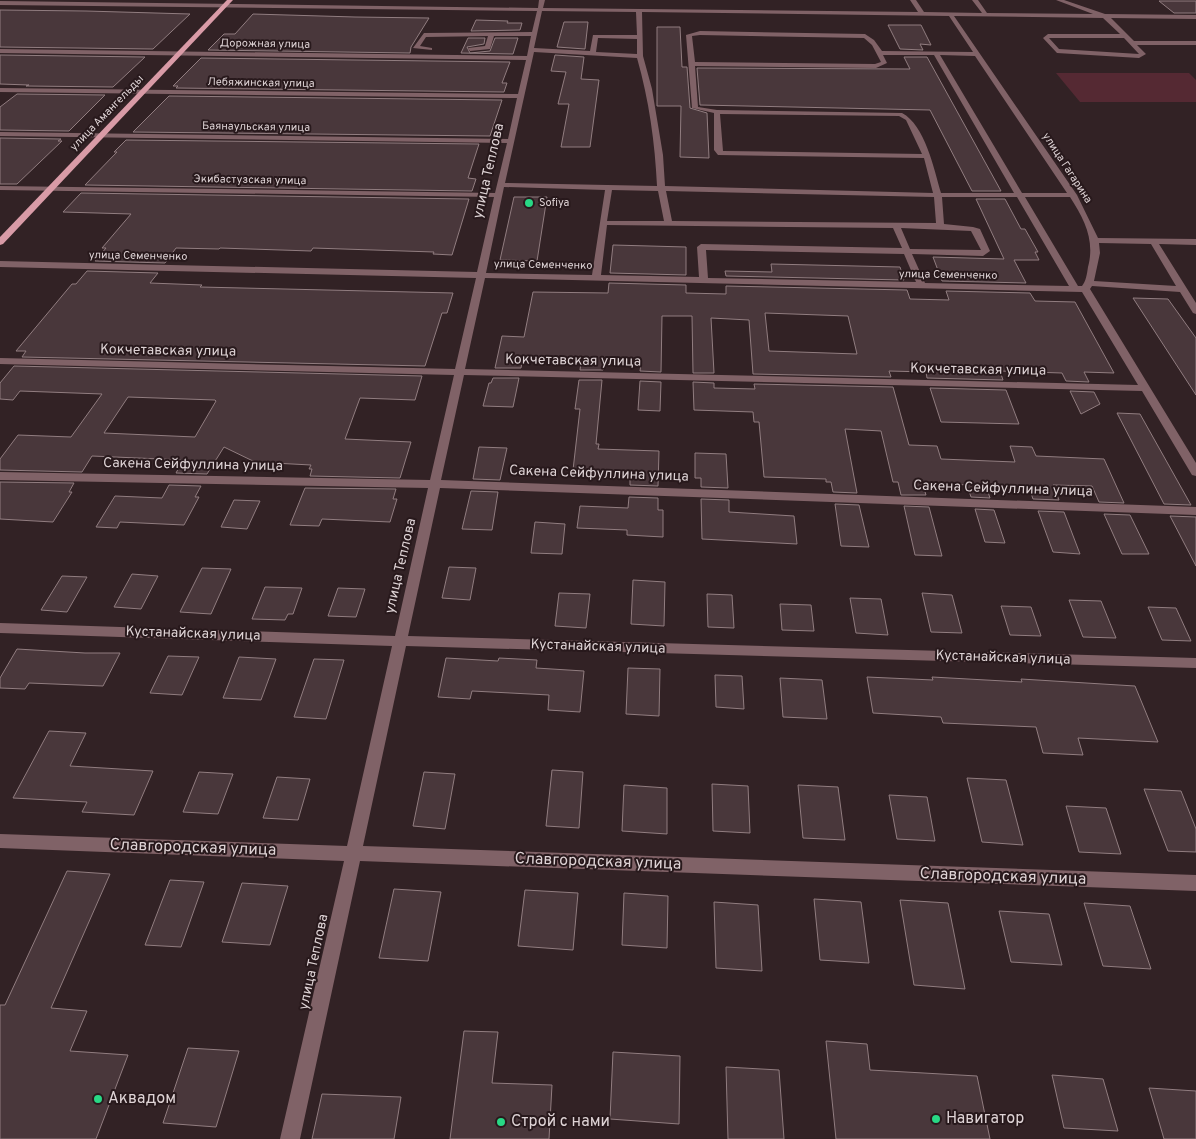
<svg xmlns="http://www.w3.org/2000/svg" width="1196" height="1139" font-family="Overpass,sans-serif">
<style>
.green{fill:#552933}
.building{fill:#49373b;stroke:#917d80;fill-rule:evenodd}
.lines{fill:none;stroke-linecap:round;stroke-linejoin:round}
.minor{fill:#806267;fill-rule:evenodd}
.major{fill:#d99ba7;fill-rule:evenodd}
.poi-dot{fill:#28d885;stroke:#28191c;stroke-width:2}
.labels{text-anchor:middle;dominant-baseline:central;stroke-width:4;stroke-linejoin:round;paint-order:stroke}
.far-street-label{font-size:11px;fill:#ded3d5;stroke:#28191c}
.far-poi-label{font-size:11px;fill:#ded3d5;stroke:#28191c;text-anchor:start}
.street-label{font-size:14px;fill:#ded3d5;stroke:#28191c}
.near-street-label{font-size:16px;fill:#ded3d5;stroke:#28191c}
.near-poi-label{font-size:16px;fill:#ded3d5;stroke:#28191c;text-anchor:start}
</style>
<rect width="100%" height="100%" fill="#322225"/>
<path class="green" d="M1056,73H1189L1196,80V102H1080Z"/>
<path class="building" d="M1159,1H1196V13H1174Z
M0,10L86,11L190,14L153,49L0,47Z
M253,14L355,17L429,18L411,47L410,53L208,50L224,34H235Z
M476,20L508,21L507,23H522L520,30L471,31Z
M564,22H588L585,49L557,47Z
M888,25H921L931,45L920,44L923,50L900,49Z
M657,27H680L682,67H687L690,108L707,113L709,158L680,157L681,106H657Z
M468,38H485L484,44L467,47L470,53L490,51L495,38H518L513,54L461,53Z
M0,55L145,57L113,87L26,86L29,85L0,84Z
M555,55L584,57L581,79L599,80L590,147H561L569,104H558L566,72L551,71Z
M904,57H927L1001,191H972L930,110L700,105L697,68L910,69Z
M201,58L510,62L502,83H507L504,92L176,88L178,86H173Z
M17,94L105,95L69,131L0,130V107Z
M169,96L502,100L490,136L133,132Z
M0,138L61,139L58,141H62L17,184H0Z
M126,140L479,144L468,178L476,179L472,191L85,185L117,152H114Z
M81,193L469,199L452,255L433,254L434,252L313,248L311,251L220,248L219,249L176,248L165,263L95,261L106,248H102L131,214L63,212Z
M514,197H547L537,261L500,260Z
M976,199H1005L1021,229H1025L1038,252H1035L1039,260H1014L1026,283L942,281L933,257L1004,259Z
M613,245L686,247V275L610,273Z
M771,264L900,267L904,280L726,276L725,271L772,272Z
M87,271L158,273L150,283L202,285L200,287L453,293L447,313H442L425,366L22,357L26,351H16L72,284H76Z
M609,283L686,285V293L726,294V286L907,290L910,299L949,300L946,291L1030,293L1035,301L1075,302L1114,373L1084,372L1089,382L1066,381L1062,373L1000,371L1003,380L927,378L926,372L889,371L891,377L753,374L749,320L711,318L714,373H693L692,316H662L661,372L640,371L641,364L605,362L603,370H580L581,362H569V358L523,357L521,368H495L502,336L524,337L533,292L608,293ZM765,313L848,316L857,354L769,351Z
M1133,298L1168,299L1196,338V395Z
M14,366L422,376L415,400L360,398L345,439L411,442L400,478L310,476L312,469H309L311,465L255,462L224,447L207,474L176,473L183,460L92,456L82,472L0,470V459L18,435L71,437L102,394L20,391L13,400L0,399V383ZM128,397L215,400L216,401L195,437L104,433Z
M493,378H519L513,407L483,406L489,383H491Z
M579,380H602L596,444H599L598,449L659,451L658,486L630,485V473L573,470L580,409H575Z
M640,381L661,382L660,411L638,410Z
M693,382L714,383V388L755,389L754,384L893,387L909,445L937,446L941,459L1015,462L1010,446L1032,447L1036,456L1104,459L1124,503L1099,502L1092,486L1053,485L1059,500L1033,499L1030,490H1026L1025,487L986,486L990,498L971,497L967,485L922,482L926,495H901L898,482H893L881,431L845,429L857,493L833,492L831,482H826V479L764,477L759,422H754L753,412L694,410Z
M930,388L1006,390L1019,424L941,422Z
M1070,391L1094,392L1100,404L1081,414Z
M1117,413L1140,414L1191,505L1164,504Z
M479,447L507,448L500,480L473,479Z
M695,453L726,454L728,488L701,487V478H695Z
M0,482L74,483L69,492H72L53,522L0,519Z
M169,485L201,486L195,497H199L184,525L120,522L117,528L96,527L115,496L162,498Z
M305,488L396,489L393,499H397L390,522L322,519L319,526L290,525Z
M471,491L498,492L492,530L462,529Z
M629,497L658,498V510H663V537L627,535V530L577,528L580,506L628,508Z
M701,499L729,500V512L794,516L797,544L702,539Z
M234,500L260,501L247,529L221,527Z
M835,504L859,505L869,547L841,546Z
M904,506L929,507L942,556L915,555Z
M975,509L994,510L1005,543L985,542Z
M1038,511L1064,512L1080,554L1053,552Z
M1104,514L1130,515L1149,554H1122Z
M1170,516L1196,517V566Z
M535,522L565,524L562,554L531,553Z
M449,567L476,568L470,600L442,598Z
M202,568L231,569L211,614L180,612Z
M132,574L158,576L141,609L114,607Z
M62,576L87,577L67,612L41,610Z
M633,580L665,582L664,626L631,624Z
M265,587L302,588L293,614H288L285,620L252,619Z
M338,588L365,589L356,617L328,616Z
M559,593L590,594L586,628L555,626Z
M922,593L952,595L962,633L931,632Z
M707,594L732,595L734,628L708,627Z
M850,598L881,599L888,635L856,633Z
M1069,600L1101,601L1116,638L1083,637Z
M780,604L811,605L814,631L782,630Z
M1001,606L1031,607L1041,636L1010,635Z
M1148,607L1176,608L1191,641L1162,640Z
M17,649L85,653H120L103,686L29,683L25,689L0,688V678Z
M168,656L199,657L182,695L150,693Z
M239,657L276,659L261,700L223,698Z
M446,658L498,661L499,658L537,660L536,668L584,671L580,712L548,710L549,695L472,691L470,699L438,697Z
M314,659L344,660L326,719L294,717Z
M628,668L660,669L659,716L626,714Z
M715,675L742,676L744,709L716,707Z
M867,677L933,680L932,677L1022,682L1021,679L1135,686L1158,742L1078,738L1083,755L1043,753L1036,727L943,723L941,717L873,713Z
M780,678L822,680L827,719L783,717Z
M49,731L86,733L70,766L153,771L134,815L82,812L87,802L13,798Z
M552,770L583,772L579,828L546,826Z
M199,772L233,774L218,814L183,812Z
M424,772L455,774L445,829L413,826Z
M277,777L310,779L298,820L263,818Z
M967,778L1006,780L1023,845L982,842Z
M712,784L748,786L750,833L713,831Z
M624,785L667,788V834L622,831Z
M798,785L838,787L845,840L803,838Z
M1144,789L1181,791L1196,829V852L1168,851Z
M889,795L927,797L935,841L897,839Z
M1066,806L1106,808L1121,854L1079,852Z
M67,871L110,874L51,1008L87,1011L70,1051L128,1055L96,1139H0V1005H5Z
M170,880L204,882L181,947L145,945Z
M242,883L288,886L270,945L222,942Z
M394,889L441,892L428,961L379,958Z
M525,890L578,893L573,950L518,946Z
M624,893L668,896L667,948L622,945Z
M814,899L861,902L869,963L820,960Z
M900,900L948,903L965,989L914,985Z
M714,902L758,905L762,971L716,968Z
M1084,903L1130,906L1151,969L1103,966Z
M999,911L1049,914L1062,965L1011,962Z
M464,1031L498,1032L492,1083L552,1085L549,1139H450Z
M826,1041L867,1044L870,1070L977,1076L990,1139H836Z
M188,1048L239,1051L216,1127L163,1123Z
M613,1052L680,1056L679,1124L610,1119Z
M726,1067L779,1070L784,1139H728Z
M1052,1075L1103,1079L1118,1131L1064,1128Z
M1149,1088L1196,1091V1139H1164Z
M322,1094L401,1097L394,1139H312Z"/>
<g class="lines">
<path class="minor" d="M539,0H545L543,8L918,12L910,0H916L924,12L982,13L972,0H978L987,13L1093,14L1056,0H1064L1105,14L1196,15V19L1111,18L1134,41H1196V45H1137L1146,54L1139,58L1057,53L1043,38L1048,34H1120L1103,18L954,16L1077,195L1098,238L1196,239V245L1159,244L1196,303V314L1193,313L1180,292L1092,286L1090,289L1196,463V476L1192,475L1142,391L464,375L441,480L1196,507V515L440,488L408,636L1196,658V668L406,646L363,846L1196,875V891L360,861L300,1139H280L344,861L0,848V834L347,846L392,646L0,633V623L395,636L428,488L0,480V472L430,480L454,375L0,364V358L455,369L476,278L0,267V261L477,272L494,197L0,190V186L495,193L507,143L0,136V132L508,139L517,98L0,92V88L518,94L526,60L0,53V49L527,56L531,36H494L490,49L470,51L468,48L485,46L488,36L426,37L420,46L432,48V50L413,48L424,33L532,32L537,11L0,5V1L538,8ZM542,11L636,12L637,35H593L590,51L534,48ZM642,12L949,16L973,52L882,51L874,40L865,34L700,31L686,35L692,108L714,113V150L718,155L924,158L933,193L665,186L663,155L652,89L643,56ZM700,35L864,38L872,45L881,62L875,64L695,62L692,36ZM598,38L637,39V54L596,52ZM1049,38H1124L1139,54L1059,49ZM534,52L637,58C649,100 655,143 657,186L505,183ZM883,55H934L1014,193H941C934,169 925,125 902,113L717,110L698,107L695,66L876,68L887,63ZM940,55L975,56L1067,193H1022ZM720,114L899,116L906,120L922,154L723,151ZM504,187L605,190L592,275L486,273ZM612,190L658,191L664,221H607ZM666,191L934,197L936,223L672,221ZM942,197H1017L1069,286L925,283L912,254L983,256L990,251L980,229L973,227L944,224ZM1025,197H1070C1085,220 1095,241 1088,267C1087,274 1086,281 1082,286H1078ZM607,225L893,228L902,248L701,244L697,247L699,277L601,275ZM901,228L971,231L981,250L910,249ZM1099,243L1151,244L1176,286L1094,281L1100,253ZM706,250L904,254L916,282L708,278ZM485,278L1082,292L1138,385L465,369Z"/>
<path class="major" d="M227,0H233L3,244L0,245V237Z"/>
</g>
<g class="poi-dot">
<circle cx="529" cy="203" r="5"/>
<circle cx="98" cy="1099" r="5"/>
<circle cx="936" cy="1119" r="5"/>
<circle cx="501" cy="1122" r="5"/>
</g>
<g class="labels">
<g class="far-street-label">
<text transform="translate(265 44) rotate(1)">Дорожная улица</text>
<text transform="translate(261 83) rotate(1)">Лебяжинская улица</text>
<text transform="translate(107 113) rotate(-46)">улица Амангельды</text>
<text transform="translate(256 127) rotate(1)">Баянаульская улица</text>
<text transform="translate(1067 168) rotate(57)">улица Гагарина</text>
<text transform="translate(250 180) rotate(1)">Экибастузская улица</text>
<text transform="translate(138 256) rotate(1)">улица Семенченко</text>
<text transform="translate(543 265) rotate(1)">улица Семенченко</text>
<text transform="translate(948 275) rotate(1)">улица Семенченко</text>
</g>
<g class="far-poi-label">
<text x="539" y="203">Sofiya</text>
</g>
<g class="street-label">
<text transform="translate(489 171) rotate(-77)">улица Теплова</text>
<text transform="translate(168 351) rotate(1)">Кокчетавская улица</text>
<text transform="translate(573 361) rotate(1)">Кокчетавская улица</text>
<text transform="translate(978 370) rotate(1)">Кокчетавская улица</text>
<text transform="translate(193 465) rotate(1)">Сакена Сейфуллина улица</text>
<text transform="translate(599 474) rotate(2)">Сакена Сейфуллина улица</text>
<text transform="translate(1003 489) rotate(2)">Сакена Сейфуллина улица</text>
<text transform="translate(401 566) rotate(-77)">улица Теплова</text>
<text transform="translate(193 634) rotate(2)">Кустанайская улица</text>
<text transform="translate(598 647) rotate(2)">Кустанайская улица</text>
<text transform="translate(1003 658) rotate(2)">Кустанайская улица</text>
<text transform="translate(314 962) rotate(-78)">улица Теплова</text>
</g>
<g class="near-street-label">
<text transform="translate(193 848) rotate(2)">Славгородская улица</text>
<text transform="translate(598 862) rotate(2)">Славгородская улица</text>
<text transform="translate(1003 877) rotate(2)">Славгородская улица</text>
</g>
<g class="near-poi-label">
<text x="108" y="1099">Аквадом</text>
<text x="946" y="1119">Навигатор</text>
<text x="511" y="1122">Строй с нами</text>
</g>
</g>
</svg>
